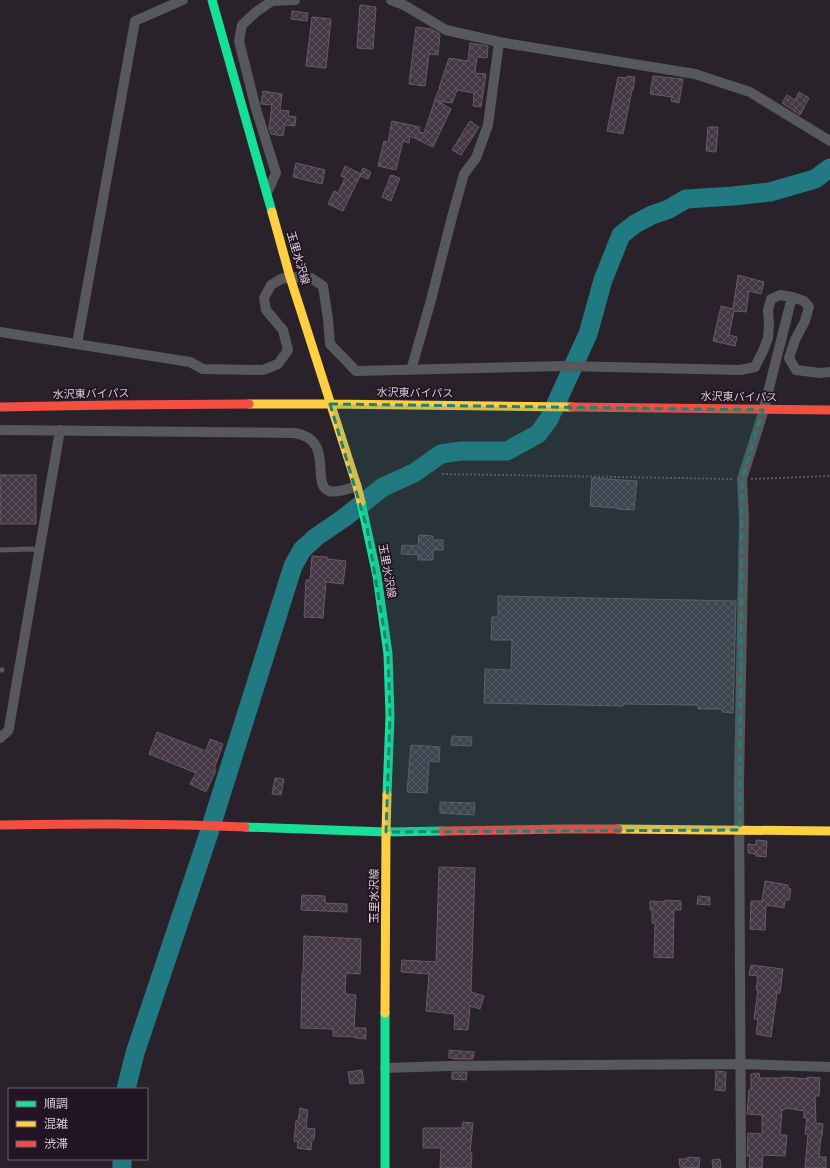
<svg xmlns="http://www.w3.org/2000/svg" width="830" height="1168" font-family="'Work Sans','Noto Sans JP',sans-serif">
<style>
.lines{fill:none;stroke-linecap:round;stroke-linejoin:round}
.river{stroke:#217982;stroke-width:19}
.building{fill:url(#building-cross-hatch);stroke:#645c64}
.path{stroke:#5a595c;stroke-width:2;stroke-dasharray:2 2;stroke-linecap:butt}
.lane{stroke:#57585b;stroke-width:5}
.street{stroke:#57585b;stroke-width:10}
.fast{stroke:#16e098;stroke-width:9}
.slow{stroke:#ffcf43;stroke-width:9}
.jam{stroke:#f24e42;stroke-width:9}
.marked{fill:#237f79;fill-opacity:0.2;stroke:#237f79;stroke-width:3;stroke-dasharray:8 5;stroke-linejoin:round}
.labels{text-anchor:middle;dominant-baseline:central;stroke-width:3.5;stroke-linejoin:round;paint-order:stroke}
.street-label{font-size:11px;fill:#d8ced8;stroke:#231424}
</style>
<defs>
<pattern id="building-cross-hatch" width="8" height="8" patternUnits="userSpaceOnUse"><rect width="8" height="8" fill="#463746"/><path d="M0 0l8 8M0 8l8-8" fill="none" stroke="#605360"/></pattern>
</defs>
<rect width="100%" height="100%" fill="#2a222a"/>
<g class="lines">
<path class="river" d="M126,1089L135,1053L208,836L293,566L302,550L316,537L344,518L383,487L414,473L441,454L461,451H507L538,434L549,419L588,334L603,280L621,235L635,224L652,215L669,209L686,199L733,196L770,192L815,179L830,168
M122,1168V1159"/>
</g>
<path class="building" d="M360,5L376,7L373,49L357,48Z
M292,11L308,13L307,21L291,19Z
M312,17L331,19L326,68L306,66Z
M416,27L431,29L440,34L438,55L429,54L425,86L409,84Z
M470,43L488,46L487,58L477,57L475,73L486,74L481,107L473,106L474,93L457,90L452,103L438,101L451,109L433,147L410,136L409,143L403,141L396,170L378,166L384,141L388,142L392,121L420,127L419,132L424,133L437,94L440,88H439L449,58L468,61Z
M627,76L635,77L633,90H632L623,134L607,131L618,77L627,78Z
M653,76L683,79L679,103L671,101L672,97L650,94Z
M263,91L282,94L280,110L289,111L288,116L296,117L295,126L285,125L283,136L271,134L269,128L272,105L261,104Z
M799,92L809,98L800,115L782,103L787,95L795,100Z
M470,121L479,127L461,155L452,150Z
M708,127H718L716,152L706,151Z
M296,163L325,170L322,184L293,177Z
M345,166L361,174L343,211L328,204L334,191L338,193L345,178L341,176Z
M363,168L371,172L368,179L360,176Z
M391,175L400,178L391,201L382,197Z
M738,275L764,282L761,294L749,291L746,312L734,311L729,335L737,337L735,346L713,341L721,306L733,309Z
M0,475H36V524H0Z
M592,478L637,481L634,510L617,509V508L590,506Z
M419,535L433,536V540H443V550H433V560H418V555L401,554L402,545L418,546Z
M312,556L327,557V559L346,561L343,584L326,582L323,618L304,617L306,580H310Z
M498,596L736,601L733,713L722,712V709H698V705L623,704V706L484,703L485,669L511,670L512,640H491L492,617H498Z
M157,732L206,751L210,739L223,744L214,769L216,770L206,792L190,784L196,773L149,754Z
M452,736L472,737L471,746L451,745Z
M411,745L440,747L439,762L429,761L427,793L407,792Z
M275,778L284,779L281,795L272,794Z
M440,802L475,803L474,815L440,813Z
M756,840L767,841L766,857L756,856V854L748,853V844L756,845Z
M439,867L475,868L471,992L484,996L480,1009L470,1006L468,1030L454,1029L455,1014L426,1011L429,974L401,972L402,960L436,962Z
M765,881L788,885V888L791,889L789,900H785L784,908L766,905L765,930L750,929L751,901H762Z
M302,895L325,896V903L347,904V912L301,910Z
M698,896L710,897V905L697,904Z
M665,900L681,901V910H674L673,958L654,957L655,923H652V910H650V901L664,902Z
M304,936L361,939L360,974L346,973L345,994L356,995L354,1028H366V1039L355,1038V1037L333,1036V1029L301,1028L302,973H303Z
M751,965L783,969L780,993H777L771,1037L756,1034L758,1019H754L758,990H756L758,976L749,975Z
M449,1050L474,1052L473,1059H453V1058H449Z
M362,1070L364,1083L350,1084L348,1072Z
M716,1071L726,1072L725,1091L715,1090Z
M452,1072H467L466,1080L452,1079Z
M759,1073L760,1078H783V1077L807,1079V1077L820,1078L819,1096H815L816,1123L823,1124L822,1136H821L819,1157H826V1168H805L808,1135L805,1134L807,1118H804V1111L785,1108L784,1110H782L780,1135H787L785,1156L763,1155L762,1168H749L750,1156H747L748,1133L762,1134V1115L747,1114L749,1090H751V1074Z
M300,1108L308,1110L306,1128L315,1129L314,1140H312L311,1150L297,1148L298,1142L294,1141L296,1121H298Z
M463,1122L473,1123L470,1153H472L471,1168H440L441,1148H423V1128H462Z
M688,1157L700,1158L699,1168L680,1167L679,1159H687Z
M720,1159L721,1168H713L712,1160Z"/>
<g class="lines">
<path class="path" d="M442,474L733,479
M751,479L830,476"/>
<path class="lane" d="M0,550L31,549L40,550
M0,670H2"/>
<path class="street" d="M391,0L404,5L446,30L499,42L695,74L750,92L830,141
M267,193L276,173L256,109L239,41L242,25L256,12L272,1L295,0
M0,332L190,362L203,369L263,370L278,364L288,350L283,330L266,310L264,298L271,285L281,279L290,277L311,278L323,286L328,319L330,344L356,371L565,366L740,370L755,367L763,351L768,338L769,324L768,310L771,299L780,295L792,297L804,301L809,307L805,321L795,340L789,358L796,370L820,373L830,372
M77,344L135,21L183,0
M411,370L431,300L452,217L464,174L476,158L488,125L499,42
M0,430L294,433C336,439 310,485 329,491C338,493 348,489 357,486
M0,738L8,731L9,728L60,430
M385,1068L448,1066L741,1064L830,1067
M741,1168L739,782L744,518L742,479L762,416L792,297"/>
<path class="fast" d="M212,0L272,212
M361,502L377,576L388,654L390,716L387,795
M245,827L386,832L443,831
M385,1168V1013"/>
<path class="slow" d="M272,212L290,277L357,486L361,502
M249,404H330L572,407
M618,829L830,831
M385,1013L386,832L387,795"/>
<path class="jam" d="M0,407L111,405L249,404
M572,407L830,410
M0,825C82,824 164,823 245,827
M443,831L564,829H618"/>
</g>
<path class="marked" d="M330,404L763,410L742,479L740,830L386,832L390,716L388,654L367,528Z"/>
<g class="labels">
<g class="street-label">
<text transform="translate(298 258) rotate(74)">玉里水沢線</text>
<text transform="translate(415 393) rotate(1)">水沢東バイパス</text>
<text transform="translate(91 394) rotate(-1)">水沢東バイパス</text>
<text transform="translate(739 397) rotate(1)">水沢東バイパス</text>
<text transform="translate(387 571) rotate(80)">玉里水沢線</text>
<text transform="translate(374 896) rotate(-90)">玉里水沢線</text>
</g>
</g>
<rect x="8" y="1088" width="140" height="72" fill="#231424" stroke="#6b5e6c"/>
<rect x="16" y="1101" width="20" height="6" fill="#16e098" stroke="#6b5e6c"/>
<text x="44" y="1108" font-size="12" fill="#d8ced8">順調</text>
<rect x="16" y="1121" width="20" height="6" fill="#ffcf43" stroke="#6b5e6c"/>
<text x="44" y="1128" font-size="12" fill="#d8ced8">混雑</text>
<rect x="16" y="1141" width="20" height="6" fill="#f24e42" stroke="#6b5e6c"/>
<text x="44" y="1148" font-size="12" fill="#d8ced8">渋滞</text>
</svg>
